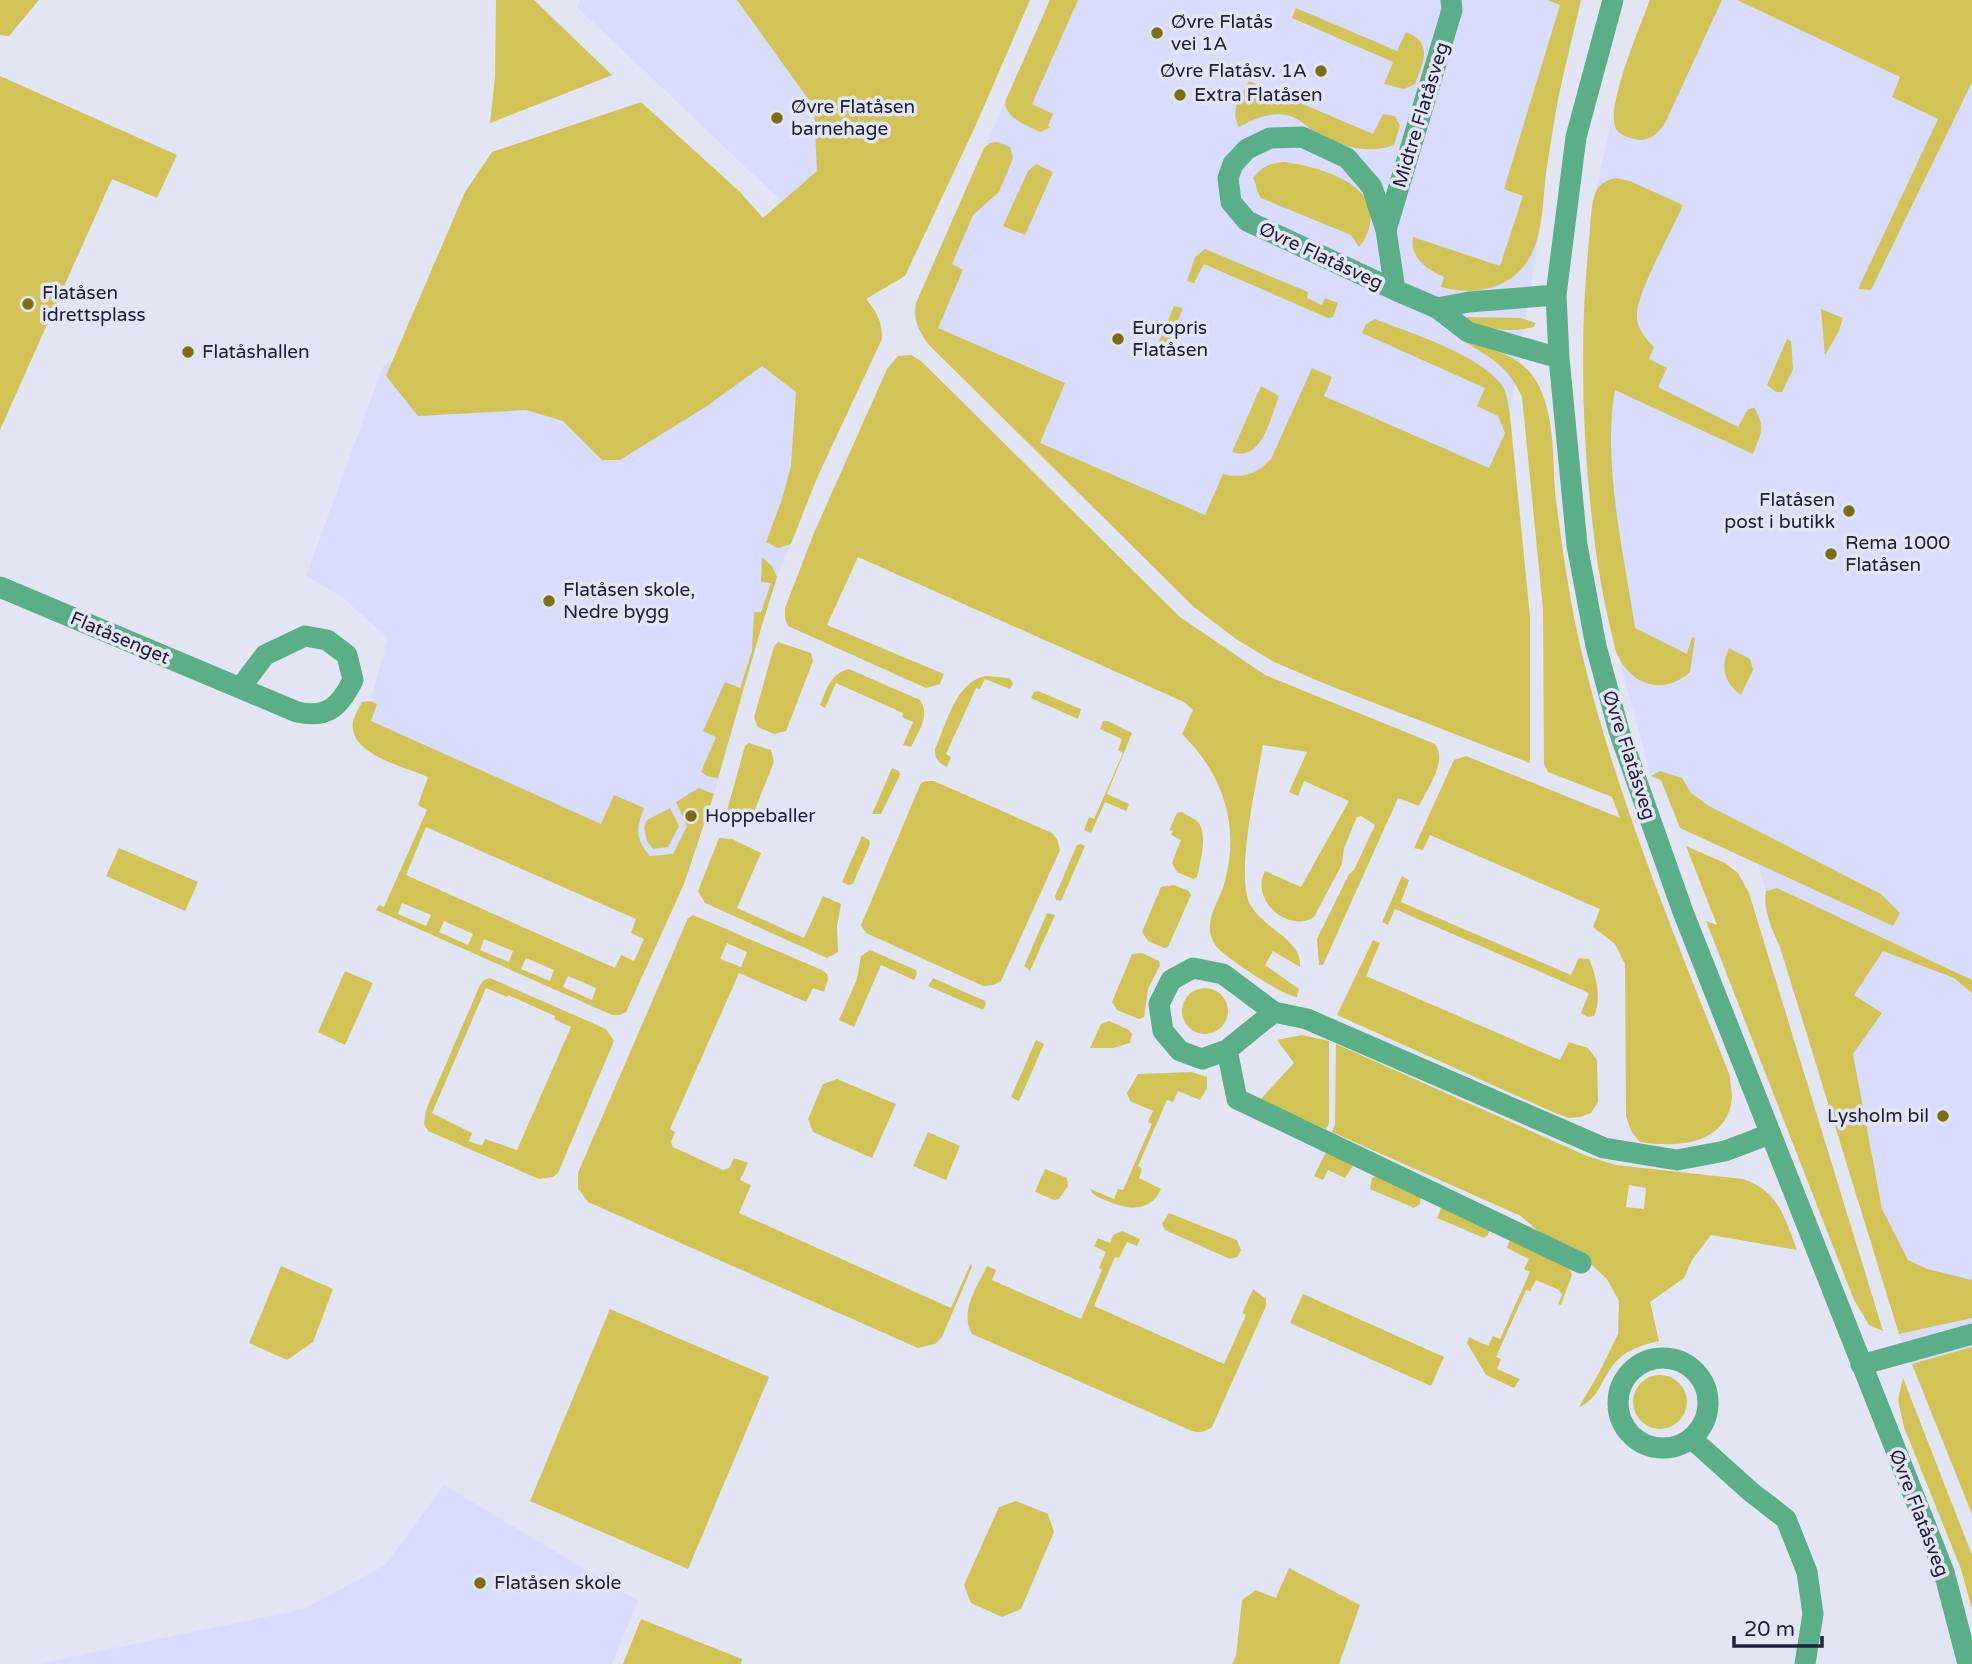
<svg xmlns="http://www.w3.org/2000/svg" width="1972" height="1664" font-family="'Varela Round',sans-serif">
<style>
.built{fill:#d9dcfc}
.green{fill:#d1c355;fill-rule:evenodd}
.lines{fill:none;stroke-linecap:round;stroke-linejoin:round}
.minor{stroke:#5aaf88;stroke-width:21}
.poi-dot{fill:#7b700f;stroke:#e4e5f4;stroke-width:2.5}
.labels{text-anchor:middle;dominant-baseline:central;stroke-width:7;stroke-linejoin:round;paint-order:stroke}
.poi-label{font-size:19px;fill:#20203a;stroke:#e4e5f4;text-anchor:start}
.street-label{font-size:19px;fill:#20203a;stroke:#e4e5f4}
</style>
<rect width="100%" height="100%" fill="#e4e5f4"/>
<path class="built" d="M581,0H913L811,229L577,7Z
M1050,0H1547L1560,4L1576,23L1559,94L1546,172L1539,235L1510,416L1522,535L1194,607L928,344L917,328L914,314L916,303Z
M1650,0H1972V1514L1899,1334L1844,1151L1780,947L1772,930L1764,902L1766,891L1749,835L1651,776L1608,618L1595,546L1585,454L1583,351L1584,299L1594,201L1613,111L1625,67Z
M431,344L762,366L796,392L817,478L777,577L762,624L714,794L684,884L362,730L388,638L341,596L306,576L383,366Z
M444,1485L638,1601L612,1664H37L304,1609L385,1565Z"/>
<path class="green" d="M0,0H39L9,36L0,35Z
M496,0H534L612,75L490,123L495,77Z
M737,0H1030L975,127L905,276L866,299C877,312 882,321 882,339L817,478L791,544L778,548L766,542L781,502L791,466L796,392L762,366L707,406L620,460H602L563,421L526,410L418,416L386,376L465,192L492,152L641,102L740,192L763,218L817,171L814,107Z
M1050,0H1078L1032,104L1053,114L1048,126L1051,127L1040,132C1026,124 1007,120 1005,102Z
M1547,0H1581C1574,31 1566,62 1559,94C1554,120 1550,147 1546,173C1542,204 1544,240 1524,266C1504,291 1470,295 1441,287L1444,277C1426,269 1410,258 1413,237L1500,266L1523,196L1504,189L1560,5Z
M1650,0H1722L1665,123C1658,134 1648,143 1634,139C1627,137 1620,135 1616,129C1605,108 1641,24 1650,0Z
M1737,0H1972V82L1871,290L1858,289L1938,119L1892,97L1900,77Z
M1296,8L1397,51L1406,32C1434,43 1423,62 1415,84L1404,89L1384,84L1393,62L1292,18Z
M0,76L177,155L157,198L112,179L0,430Z
M1249,81L1373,134L1383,114L1395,116L1400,126L1394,145C1368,155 1339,146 1315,132C1306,126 1298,117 1286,115C1270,112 1253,119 1239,127C1229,111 1241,96 1249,81Z
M997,142L1010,147L1013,158L999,192L973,215L952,264L963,270L938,328L1065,383L1040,443L1205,515L1223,474C1244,479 1256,474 1271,459L1312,368L1332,377L1324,396L1489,468L1505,433L1498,416L1477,406L1485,388L1362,333L1366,324L1375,319C1410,333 1478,354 1501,384C1508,393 1508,405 1510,416L1530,617V763L1333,687L1274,662L1236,639L1194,607L928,344C919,330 913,321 916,303L984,148L990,143Z
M1285,162C1316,167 1377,181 1370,223C1369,232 1365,240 1359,247L1351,235L1261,198C1256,191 1257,184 1253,178C1262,166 1270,163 1285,162Z
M1036,164L1053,172L1025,235L1003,226L1028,171Z
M1616,178L1630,181L1683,205C1673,228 1638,291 1637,313C1636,327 1644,337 1654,347L1649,359L1667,368L1658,387L1738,427L1748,409L1754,408C1767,428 1760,434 1753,454L1615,390C1602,462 1624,555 1635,628L1687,654L1692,637L1695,638L1690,672C1661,698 1626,683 1615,648C1607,614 1599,579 1595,544C1582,443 1579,342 1589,240C1591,226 1590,200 1598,188C1603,182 1609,179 1616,178Z
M1205,249L1308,292L1307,298L1322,305L1325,298L1338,303L1333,317L1328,318L1204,264L1194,283L1187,281L1195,257Z
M1174,306L1182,308V311L1164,352L1156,348Z
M1821,309L1843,318L1839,331L1825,355Z
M1467,317L1521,318L1536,323L1534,327C1510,333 1489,329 1467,322Z
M1460,339C1491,349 1524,355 1539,386C1556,421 1552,463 1556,500C1563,555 1571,609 1584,662C1619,804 1676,939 1730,1076C1730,1082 1732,1091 1732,1098C1727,1145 1677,1148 1640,1142L1631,1131L1626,1116L1625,964L1615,944L1593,927L1600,909L1430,835L1423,850L1414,848L1454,760L1466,756L1620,818L1612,797L1548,772L1544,764L1543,609L1522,397C1508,365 1489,357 1460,339Z
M1787,339L1791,341L1793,369L1782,392H1776L1767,385Z
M911,355L921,361L1180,617L1265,675L1435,744C1448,761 1427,789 1419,806L1398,798L1323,965H1319L1317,939L1349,874L1354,870L1375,825L1361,816L1357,817L1344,848L1342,864L1314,917C1287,934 1250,899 1265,871L1301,887L1349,801L1304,781L1298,796L1289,792L1307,752L1263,745C1256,785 1239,859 1247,896C1255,928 1303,936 1300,967L1273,951L1265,965L1299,989L1297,997C1286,998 1225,957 1216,946C1213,942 1211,937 1210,932C1208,914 1221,898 1225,881C1240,825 1223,774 1182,734L1193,710L1184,702L858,557L827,625L944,674L940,684L926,688L788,626L785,618V608L814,533L887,369L898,356Z
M1261,386L1279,396C1271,416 1262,463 1232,452Z
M762,557L772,566L777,577L762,625L718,778L707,776L701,772L716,737L703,731L725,682L740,688L752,651L754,612H761L771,583L761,582Z
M778,642L811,653L813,661L786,731L774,734L758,727L754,718L774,646Z
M1729,648L1750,659L1753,670L1741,695C1724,683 1720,666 1729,648Z
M849,669L920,700C931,716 918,732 911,747L903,745L913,722L902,717L903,713L836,683L825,708L820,705C827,689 830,674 849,669Z
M985,676L1010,678L1013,684L1010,689L985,679L980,689L976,688L946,754L951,757L947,767C938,762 935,760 935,749C947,723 955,683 985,676Z
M1038,691L1081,709L1078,719L1031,698L1034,692Z
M370,701L377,704L371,721L601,824L614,795L644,808C636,829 635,839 650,856L673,854L687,826L676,802L699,788L714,794L684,884L626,1012L620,1015H612L376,910L379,905L384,907L427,810L418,805L428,777C406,767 347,754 353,722C354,716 359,708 362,702ZM426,827L636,919L631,933L644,939L634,961L621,955L615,968L406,875ZM402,903L431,915L426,926L398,914ZM444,921L473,934L468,945L439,932ZM484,939L513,951L509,962L480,950ZM526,958L554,970L550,981L521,969ZM568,976L596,988L592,1000L563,987Z
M1103,721H1108L1132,733L1107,794L1129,804L1126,811L1105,802L1091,833L1084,830L1089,817L1094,819L1123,753L1118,750L1122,739L1100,729Z
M749,743L771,750L774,762L750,822L738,825L729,821L726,814L745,746Z
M892,768L899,771L900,775L881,814H872Z
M1660,771L1682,778L1691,793L1709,806L1881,894L1900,913L1893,926L1680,828L1661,780L1651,776Z
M926,781H934L1052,833L1057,839L1060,850L1001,981L993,985L983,986L866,933L861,925L921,783Z
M670,808L679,826L668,847L653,849L647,841L644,827L647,820Z
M1182,812C1186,815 1193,818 1197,821C1209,833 1200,863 1197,877L1193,879L1177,872L1172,863L1181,840L1171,835L1173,831L1169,830L1177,813Z
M862,836L869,840L870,844L853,884L848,885L842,882Z
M719,838L732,839L761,853L737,908L804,938L823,896L841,904L837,926L838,952L827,958L705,903L698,891Z
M1081,844L1085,846L1061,901L1056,900L1055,896L1077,845Z
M1686,846L1725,863L1738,873L1749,893L1883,1331L1869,1325L1854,1300L1706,921L1717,925Z
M119,848L198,882L185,911L106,876Z
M1402,876L1409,880L1401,902L1571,975L1579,958L1589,959C1596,974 1602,1000 1594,1016L1588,1017L1581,1013L1589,993L1395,909L1388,925L1382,922Z
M1174,885L1189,891L1191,895L1168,947L1164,948L1148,941L1142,932L1161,887Z
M1777,888L1972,980V993L1954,978L1883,951L1854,995L1882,1013L1853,1054L1882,1209L1908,1260L1927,1269L1972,1280V1318L1899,1334L1780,947C1772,929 1763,910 1766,891Z
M1047,913L1055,915L1030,971L1024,966Z
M693,915L822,970L827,974L828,979L824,992L813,988L806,1002L739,973L670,1129L675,1132L671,1142L673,1147L723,1170L729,1168L734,1158L748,1163L740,1180L751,1185L739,1213L951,1308L971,1263L972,1267L942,1337L935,1344L918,1348L588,1202L578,1188V1173L688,918ZM727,943L747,952L741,967L720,959Z
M1373,940L1380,943L1366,976L1560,1060L1569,1042L1588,1048L1597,1060L1598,1102L1591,1113L1581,1117L1569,1118L1555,1113L1337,1015Z
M870,950L916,970L917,974L914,980L881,965L854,1027L839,1020L857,979L861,956Z
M1142,953L1159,961L1160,965L1148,989L1144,1017L1139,1019L1117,1010L1112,1002L1132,954Z
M345,971L373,983L345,1045L318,1032Z
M490,978L606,1029L614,1041L558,1173L553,1177L539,1179L428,1131L424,1124L426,1110L480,985L484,980ZM486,988L507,997L508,995L555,1016L554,1019L571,1027L517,1150L485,1139L482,1146L469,1141L472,1133L432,1113Z
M933,978L985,1001L986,1004L983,1010L928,986Z
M1182 1011a23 23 0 1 1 46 0a23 23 0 1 1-46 0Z
M1109,1021L1129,1030L1132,1034L1130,1043L1113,1048H1090L1101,1024Z
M1302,1035L1329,1041V1123L1326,1129L1260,1100L1294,1063L1277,1040Z
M1036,1040L1044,1044L1019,1101L1011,1097Z
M1336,1044L1587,1156L1616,1165L1743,1179C1779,1191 1784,1217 1797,1250L1711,1235L1692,1260L1684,1278L1650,1302L1659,1341C1640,1346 1623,1350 1611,1368C1600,1383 1598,1399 1579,1407L1600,1371L1618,1334L1619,1301L1607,1279L1577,1251L1539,1232L1521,1216L1332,1132L1335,1124ZM1629,1185L1646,1188L1644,1209L1626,1207Z
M1192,1072L1207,1077V1088L1200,1100L1178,1091L1173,1102L1167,1100L1138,1166L1142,1169L1139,1178L1161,1189C1150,1213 1128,1210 1108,1201C1100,1198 1093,1196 1090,1189L1114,1199L1118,1189L1123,1190L1152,1124L1148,1122L1153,1111L1130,1101L1127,1093L1138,1074Z
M837,1079L896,1104L872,1158L813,1132L808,1119L823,1084Z
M928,1132L960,1146L946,1180L913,1166Z
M1327,1150L1354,1164L1345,1178L1328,1170L1323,1180L1314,1176Z
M1045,1169L1067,1178L1068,1186L1059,1199L1054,1200L1035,1192Z
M1376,1176L1421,1196L1420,1204L1414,1208L1370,1189L1372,1178Z
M1445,1207L1490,1228L1488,1235L1484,1238L1437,1218L1441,1208Z
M1169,1213L1237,1240L1241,1250L1237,1257L1230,1259L1165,1230L1162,1224Z
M1122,1231L1140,1239L1137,1246L1127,1242L1119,1258L1115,1257L1094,1306L1224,1364L1246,1315L1242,1313L1253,1289L1266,1299V1306L1212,1427C1205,1432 1200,1433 1192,1431L972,1334C959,1311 977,1288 987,1266L996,1270L992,1280L1081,1319L1102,1270L1099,1268L1106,1252L1094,1246L1098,1238L1110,1243L1113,1235Z
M1511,1237L1569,1268L1572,1275L1561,1305L1558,1304L1562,1295L1559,1290L1536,1280L1530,1291L1526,1290L1496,1357L1501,1359L1497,1369L1520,1379L1514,1388L1486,1375L1467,1343L1469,1337L1488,1346L1493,1336L1500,1339L1530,1272L1524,1269L1529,1259L1507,1248Z
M281,1266L333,1289L313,1342L287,1360L249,1343Z
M1303,1294L1444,1357L1431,1386L1290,1323Z
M610,1309L769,1377L688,1569L530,1501Z
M1972,1347V1514L1912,1364Z
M1633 1402a27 27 0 1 1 54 0a27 27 0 1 1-54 0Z
M1903,1378L1972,1555V1609L1961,1569L1904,1427L1898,1400Z
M1016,1501L1048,1514L1054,1532L1021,1609L1002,1617L971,1603L964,1585L999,1507Z
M1289,1568L1360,1605L1339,1664H1232L1236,1656L1242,1600L1256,1590L1276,1598Z
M641,1619L742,1659L741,1664H623Z"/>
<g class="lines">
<path class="minor" d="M1613,0L1576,137L1556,295L1559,358L1577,545L1596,646L1619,731L1683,912L1944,1572L1968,1664
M1386,230L1452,10L1451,0
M1395,290L1386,230L1372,187L1347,158L1302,137L1270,138L1247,149L1233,164L1228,178L1231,202L1247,221L1369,278L1395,290L1437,308L1468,332L1559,358
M1437,308L1469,302L1556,295
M0,587L297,712C328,719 340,706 353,680L347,655L327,640L305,636L265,655L240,688
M1274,1012L1227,1050L1202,1059L1180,1051L1163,1031L1159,1004L1171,980L1193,968L1223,974L1274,1012L1307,1019L1604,1148L1677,1160L1725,1151L1770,1134
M1227,1050L1237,1099L1581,1263
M1618 1403a45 45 0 1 1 90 0a45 45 0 1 1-90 0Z
M1861,1365L1972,1334
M1691,1438L1751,1492L1786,1519L1807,1572L1813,1614L1805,1664"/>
</g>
<g class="poi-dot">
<circle cx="1157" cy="33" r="7"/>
<circle cx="1321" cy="71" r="7"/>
<circle cx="1180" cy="95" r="7"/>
<circle cx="777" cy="118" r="7"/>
<circle cx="28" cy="304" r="7"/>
<circle cx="1118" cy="339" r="7"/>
<circle cx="188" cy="352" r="7"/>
<circle cx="1849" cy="511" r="7"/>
<circle cx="1831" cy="554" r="7"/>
<circle cx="549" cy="601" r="7"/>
<circle cx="691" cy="816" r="7"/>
<circle cx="1943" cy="1116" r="7"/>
<circle cx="480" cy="1583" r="7"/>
</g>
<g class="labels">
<g class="poi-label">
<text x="1171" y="22">Øvre Flatås<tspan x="1171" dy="22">vei 1A</tspan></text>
<text x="1307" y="71" text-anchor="end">Øvre Flatåsv. 1A</text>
<text x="1194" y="95">Extra Flatåsen</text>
<text x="791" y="107">Øvre Flatåsen<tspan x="791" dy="22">barnehage</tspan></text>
<text x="42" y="293">Flatåsen<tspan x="42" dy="22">idrettsplass</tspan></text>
<text x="1132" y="328">Europris<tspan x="1132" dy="22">Flatåsen</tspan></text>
<text x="202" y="352">Flatåshallen</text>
<text x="1835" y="500" text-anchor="end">Flatåsen<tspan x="1835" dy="22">post i butikk</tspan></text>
<text x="1845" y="543">Rema 1000<tspan x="1845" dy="22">Flatåsen</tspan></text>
<text x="563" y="590">Flatåsen skole,<tspan x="563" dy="22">Nedre bygg</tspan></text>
<text x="705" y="816">Hoppeballer</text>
<text x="1929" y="1116" text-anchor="end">Lysholm bil</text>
<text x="494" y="1583">Flatåsen skole</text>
</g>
<g class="street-label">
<text transform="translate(1421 115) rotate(-73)">Midtre Flatåsveg</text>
<text transform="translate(1321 256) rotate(25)">Øvre Flatåsveg</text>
<text transform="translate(120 638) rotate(23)">Flatåsenget</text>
<text transform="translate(1629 755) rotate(72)">Øvre Flatåsveg</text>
<text transform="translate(1919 1513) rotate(69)">Øvre Flatåsveg</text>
</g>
</g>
<path d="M1734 1636v10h88v-10" fill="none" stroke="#20203a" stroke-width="3.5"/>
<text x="1744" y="1636" font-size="21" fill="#20203a" stroke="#e4e5f4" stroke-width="5" paint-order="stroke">20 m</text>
</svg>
